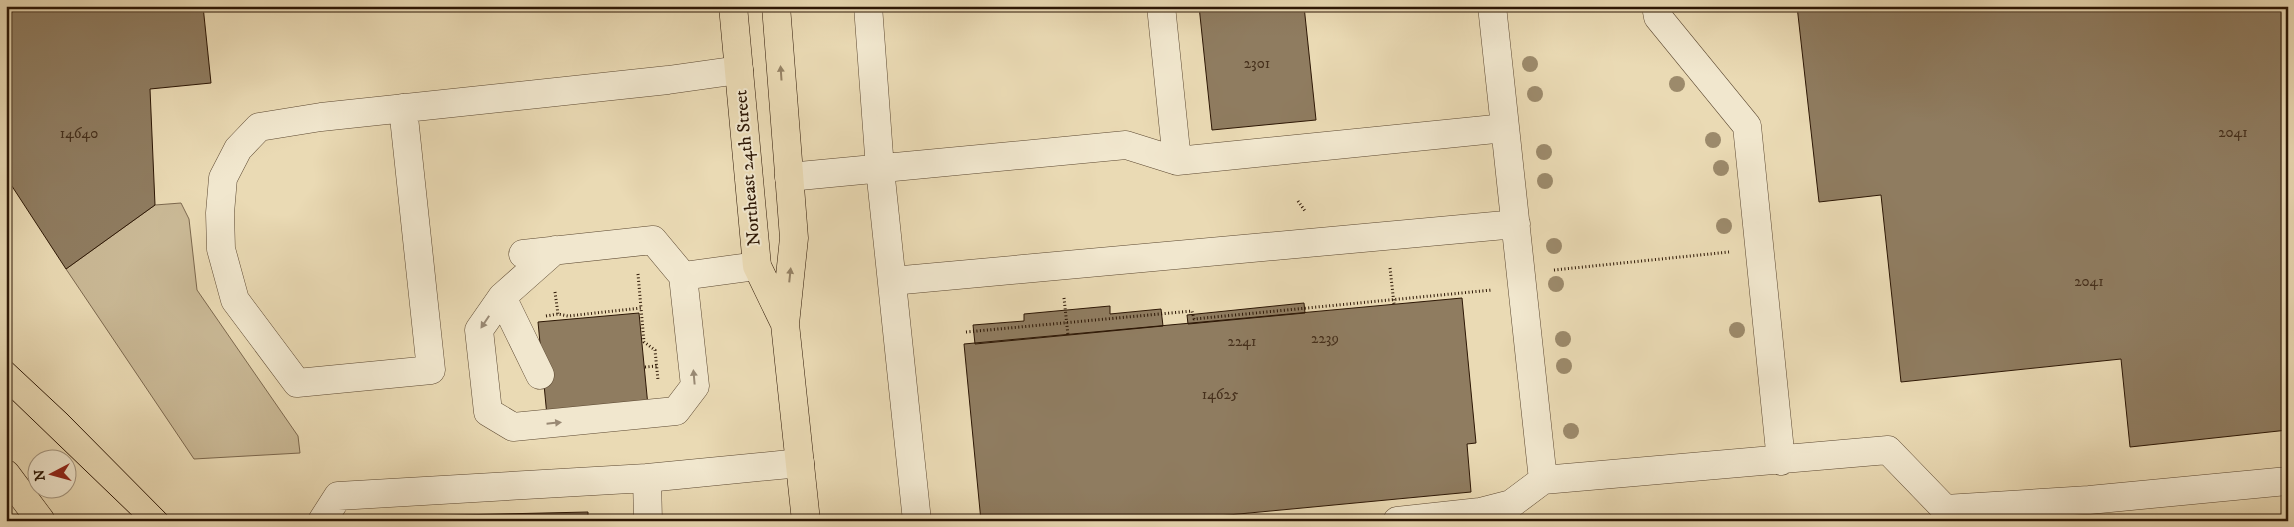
<svg xmlns="http://www.w3.org/2000/svg" width="2294" height="527" font-family="'IM FELL DW Pica',serif">
<style>
.green{fill:#cab996;stroke:#7c684e}
.building{fill:#8f7c60;stroke:#2d1705}
.lines{fill:none;stroke-linecap:round;stroke-linejoin:round}
.minor-casing{stroke:#5c4831;stroke-width:29}
.major-casing{stroke:#2d1705;stroke-width:29}
.highway-casing{stroke:#2d1705;stroke-width:29}
.path{stroke:#2d1705;stroke-width:3;stroke-dasharray:1 2.5;stroke-linecap:butt}
.minor{stroke:#f1e7ce;stroke-width:28}
.major{stroke:#eadab4;stroke-width:28}
.highway{stroke:#eadab4;stroke-width:28}
.tram{stroke:#2d1705;stroke-width:1}
.tree{fill:#9c8a6b}
.oneway{fill:#958265}
.oneway2{fill:#998974}
.labels{text-anchor:middle;dominant-baseline:central;stroke-width:4;stroke-linejoin:round;paint-order:stroke}
.number-label{font-size:15px;fill:#46301c}
.street-label{font-size:18px;fill:#2d1705;stroke:#f1e7ce}
</style>
<rect width="100%" height="100%" fill="#eadab4"/>
<filter id="stains"><feTurbulence type="fractalNoise" baseFrequency=".004" numOctaves="4"/><feColorMatrix values="0 0 0 0 .2 0 0 0 0 .09 0 0 0 0 .02 0 0 0 .5 -.17"/></filter>
<radialGradient id="worn" r=".72"><stop offset=".6" stop-color="#630" stop-opacity="0"/><stop offset="1" stop-color="#630" stop-opacity=".3"/></radialGradient>
<path class="green" d="M181,203L189,219L197,290L298,436L300,453L194,459L66,269L155,205Z"/>
<path class="building" d="M6,6H203L211,83L150,89L155,205L66,269L6,177Z
M1199,6H1304L1316,120L1212,130Z
M1797,6H2288V430L2130,447L2121,359L1901,382L1881,195L1819,202Z
M1462,298L1476,443L1467,444L1471,492L1165,521H981L964,344Z
M1304,303L1305,313L1188,324L1187,315Z
M1110,306V314L1161,309L1163,326L975,344L973,325L1024,321V314Z
M639,313L648,406L547,416L538,322Z
M588,512V521H414V516Z"/>
<g class="lines">
<defs>
<path id="minor" d="M868,6L880,169L917,521
M1161,6L1177,161
M1492,6L1543,480
M1656,6L1658,17L1747,126L1781,461
M403,108L431,370L297,383L235,300L221,249L220,213L223,178L238,149L259,127L321,117L668,80L739,70
M789,177L1126,145L1177,161L1505,128
M523,254L653,240L683,276L695,386L676,411L513,427L488,412L479,330L502,297L555,250
M683,276L757,266
M892,281L1516,224
M502,297L540,375
M322,521L338,496L647,478
M648,521L647,478L800,463
M1397,521L1480,512L1511,504L1543,480L1888,450L1945,509L2089,500L2288,481"/>
<path id="major" d="M733,6L757,266L785,324
M776,6L794,238L785,324L806,521"/>
<path id="highway" d="M6,474L41,521"/>
</defs>
<use href="#minor" class="minor-casing"/>
<use href="#major" class="major-casing"/>
<use href="#highway" class="highway-casing"/>
<path class="path" d="M1298,201L1305,211
M1390,268L1394,304
M1554,270L1729,252
M638,274L641,308
M555,292L558,314
M1064,298L1068,335
M546,316L558,314L568,316L641,308L644,342L655,350L658,380
M966,332L1192,311L1194,319L1492,290
M645,367L657,366"/>
<use href="#minor" class="minor"/>
<use href="#major" class="major"/>
<use href="#highway" class="highway"/>
<path class="tram" d="M6,357L67,414L173,521
M6,394L138,521"/>
</g>
<g class="tree">
<circle cx="1530" cy="64" r="8"/>
<circle cx="1677" cy="84" r="8"/>
<circle cx="1535" cy="94" r="8"/>
<circle cx="1713" cy="140" r="8"/>
<circle cx="1544" cy="152" r="8"/>
<circle cx="1721" cy="168" r="8"/>
<circle cx="1545" cy="181" r="8"/>
<circle cx="1724" cy="226" r="8"/>
<circle cx="1554" cy="246" r="8"/>
<circle cx="1556" cy="284" r="8"/>
<circle cx="1737" cy="330" r="8"/>
<circle cx="1563" cy="339" r="8"/>
<circle cx="1564" cy="366" r="8"/>
<circle cx="1571" cy="431" r="8"/>
</g>
<defs><path id="oneway-solid" d="M-6-.8H1V-3.2L6.5 0L1 3.2V.8H-6Z" transform="scale(1.25)"/></defs>
<g class="oneway">
<use href="#oneway-solid" transform="translate(781 73) rotate(-94)"/>
<use href="#oneway-solid" transform="translate(790 275) rotate(-84)"/>
</g>
<g class="oneway2">
<use href="#oneway-solid" transform="translate(485 322) rotate(124)"/>
<use href="#oneway-solid" transform="translate(694 377) rotate(-95)"/>
<use href="#oneway-solid" transform="translate(554 423) rotate(-6)"/>
</g>
<g class="labels">
<g class="number-label">
<text x="1257" y="63">2301</text>
<text x="2233" y="132">2041</text>
<text x="79" y="133">14640</text>
<text x="2089" y="281">2041</text>
<text x="1325" y="338">2239</text>
<text x="1242" y="341">2241</text>
<text x="1220" y="394">14625</text>
</g>
<g class="street-label">
<text transform="translate(748 168) rotate(-95)">Northeast 24th Street</text>
</g>
</g>
<rect width="2294" height="527" fill="none" stroke="#eadab4" stroke-width="25"/>
<rect x="8" y="8" width="2279" height="512" fill="none" stroke="#2d1705" stroke-width="2.5"/>
<rect x="12" y="12" width="2269" height="502" fill="none" stroke="#2d1705"/>
<g transform="translate(52 474) rotate(264)"><circle r="24" fill="#f1e7ce" stroke="#a3947e"/>
<path d="M0-4L9 19L0 12L-9 19Z" fill="#8f2418"/>
<text y="-8" font-size="14" font-weight="bold" text-anchor="middle" fill="#2d1705">N</text>
</g>
<rect width="100%" height="100%" filter="url(#stains)"/>
<rect width="100%" height="100%" fill="url(#worn)"/>
</svg>
